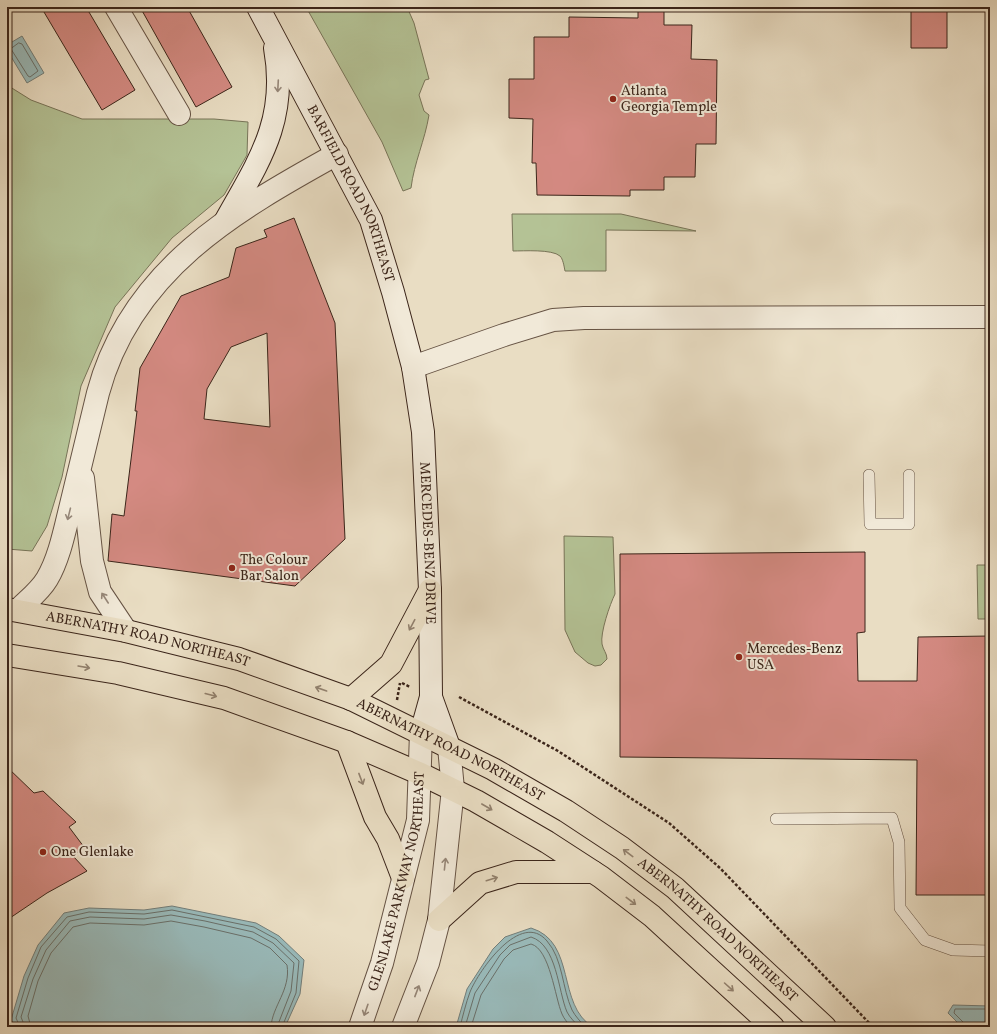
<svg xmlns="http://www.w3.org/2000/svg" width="997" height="1034" font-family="Vollkorn,serif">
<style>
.green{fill:#b4c295;stroke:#787458}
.water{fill:#99baba;stroke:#737e7a}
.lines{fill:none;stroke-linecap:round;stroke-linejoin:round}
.shore{stroke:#6a706a;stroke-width:1}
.building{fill:#d48a82;stroke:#3b251a;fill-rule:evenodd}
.lane-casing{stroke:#665344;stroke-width:12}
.street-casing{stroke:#665344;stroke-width:24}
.secondary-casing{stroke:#3b251a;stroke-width:24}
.primary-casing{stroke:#3b251a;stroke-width:24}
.path{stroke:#3b251a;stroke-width:2.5;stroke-dasharray:3 2;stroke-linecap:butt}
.lane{stroke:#f1e9d8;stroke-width:11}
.street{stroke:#f1e9d8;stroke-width:22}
.secondary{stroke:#f1e9d8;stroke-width:22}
.primary{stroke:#e9ddc3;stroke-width:22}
.oneway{stroke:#968779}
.oneway2{stroke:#92816e}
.poi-dot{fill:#8f2418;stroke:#f1e9d8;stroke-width:1.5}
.labels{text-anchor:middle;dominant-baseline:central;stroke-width:4;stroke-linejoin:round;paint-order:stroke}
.poi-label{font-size:14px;fill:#3b251a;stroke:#f1e9d8;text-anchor:start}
.street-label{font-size:14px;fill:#3b251a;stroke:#f1e9d8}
</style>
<rect width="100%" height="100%" fill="#e9ddc3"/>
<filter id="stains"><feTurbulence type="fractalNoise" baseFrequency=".005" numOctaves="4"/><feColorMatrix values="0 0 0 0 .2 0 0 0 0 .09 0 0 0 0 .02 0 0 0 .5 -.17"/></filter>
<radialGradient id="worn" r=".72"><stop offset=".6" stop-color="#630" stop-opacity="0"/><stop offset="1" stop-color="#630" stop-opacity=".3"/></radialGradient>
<path class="green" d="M306,7H407L414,23L429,79L425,80L419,95L424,111L429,115C425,140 414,163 411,188L403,191L382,142Z
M7,85L31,100L82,119H214L248,122L247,155L224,195L172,238L115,307L81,386L62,477L47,526L32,551L7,549Z
M512,214H621L696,231L606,230V271H565C564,266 563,259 560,256C552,249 523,251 513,251Z
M564,536L613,537L615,594C610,604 600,633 602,644C603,650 607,653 607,659L601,665L595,666L588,663L575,652L565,630Z
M977,565H990V619H978Z"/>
<path class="water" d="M22,36L44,73L27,83L7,50V45Z
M172,906L256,923L279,936L304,960L300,994L285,1027H17L11,1020L24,976L38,945L64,913L89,908L144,910Z
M531,928C577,942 556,1005 593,1027H456L467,989L493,949L505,937Z
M953,1005L990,1006V1027H962L948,1013Z"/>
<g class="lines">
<path class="shore" d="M19,43L22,44L38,71L30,77L28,76L11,49Z
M20,1027L16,1018L28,978L41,947L67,917L89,912L144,914L172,910L254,927L276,939L299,961L296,993L282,1027
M25,1027L21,1017L33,979L46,950L70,921L90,917L144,919L171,915L205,921L253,932L273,943L294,963L291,991L277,1027
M31,1027L28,1016L38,981L51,953L73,927L90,923L144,925L171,921L204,927L251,938L270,948L287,965C291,990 272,1006 271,1027
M460,1027C463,1015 466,1003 470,992C479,970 521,910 547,941C563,959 562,988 572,1010C575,1016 581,1022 585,1027
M465,1027L475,993L500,955L510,945L531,937C557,945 558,991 567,1012C570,1018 575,1022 579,1027
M471,1027L481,995L504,959L513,950L531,944C550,949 555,998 562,1014C564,1019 568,1023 571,1027
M965,1027L964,1023L954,1013L955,1009H990"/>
</g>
<path class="building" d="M41,7H86L135,90L102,110Z
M140,7H187L232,87L196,107Z
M911,7H947V48H911Z
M638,8L664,9V25H692L691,59L717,60L716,144H696L695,177H664V190H630V196L537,195L536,163H532L533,119L509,118V79H534V37H569V17L638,18Z
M294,218L335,323L345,539L295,586L108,561L112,514L124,516L137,411H135L140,368L181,296L229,277L236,248L267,237L264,230ZM267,333L270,427L204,419L207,389L231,347Z
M865,552V632L857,633L858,681H917L918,637L990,636V895H916L917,760L620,757V554Z
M7,767L34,793L43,791L76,822L69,827L84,847L73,856L87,871L47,893L7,920Z"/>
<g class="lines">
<defs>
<path id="lane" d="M869,475L870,524H909V475
M776,819L892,818L899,842L900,908L925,940L953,950L990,951"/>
<g id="street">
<path d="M116,7L179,114"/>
<path d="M413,367L504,335L553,320L584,318L990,317"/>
<path d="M83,478L92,561L100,592L126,631"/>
<path d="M18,610C27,601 40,591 47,579C58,561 64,534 69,513C79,473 88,433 98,393C131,270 234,211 337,154"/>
<path id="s1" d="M360,1027L382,963L418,820L421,733"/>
<path d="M403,1027L428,963L439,920L453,789L449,747"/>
</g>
<g id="secondary">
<path id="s2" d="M258,7L371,220L393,292L413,367L423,432L430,590L431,697L421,733"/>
<path d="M226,220C259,161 288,120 275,48"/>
<path d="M431,697L449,747"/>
</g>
<g id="primary">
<path id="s3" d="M7,609L126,631L239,659L351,699L493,769L566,811L622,848L675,888L825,1027"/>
<path d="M7,655L118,673L224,698L347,742L421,774L476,801L547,842L601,877L652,916L773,1027"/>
<path d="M351,699L391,664L430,590"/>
<path d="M347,742L375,817L388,839L403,878"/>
<path d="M439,920L480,883L516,872H593"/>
</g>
</defs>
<use href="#lane" class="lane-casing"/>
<use href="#street" class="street-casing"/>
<use href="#secondary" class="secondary-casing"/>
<use href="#primary" class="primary-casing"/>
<path class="path" d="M402,683L410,687
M459,697L558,751L669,823L720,868L873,1027
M397,700L400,683"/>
<use href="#lane" class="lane"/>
<use href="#street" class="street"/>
<use href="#secondary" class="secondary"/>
<use href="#primary" class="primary"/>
</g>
<defs><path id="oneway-shaft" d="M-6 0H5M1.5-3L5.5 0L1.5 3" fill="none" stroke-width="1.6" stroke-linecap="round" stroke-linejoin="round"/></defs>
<g class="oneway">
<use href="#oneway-shaft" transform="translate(278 86) rotate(93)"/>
<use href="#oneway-shaft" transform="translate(69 514) rotate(104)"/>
<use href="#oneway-shaft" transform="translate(105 598) rotate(-123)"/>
<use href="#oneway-shaft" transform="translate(445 864) rotate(-84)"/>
<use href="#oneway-shaft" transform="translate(417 991) rotate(-69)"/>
<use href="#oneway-shaft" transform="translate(366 1010) rotate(109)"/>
</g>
<g class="oneway2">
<use href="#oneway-shaft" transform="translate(412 625) rotate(118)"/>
<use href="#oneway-shaft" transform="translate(84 667) rotate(10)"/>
<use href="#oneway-shaft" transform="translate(321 689) rotate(-161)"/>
<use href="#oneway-shaft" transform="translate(211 695) rotate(15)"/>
<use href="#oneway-shaft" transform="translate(361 779) rotate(69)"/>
<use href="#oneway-shaft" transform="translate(487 807) rotate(30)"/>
<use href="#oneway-shaft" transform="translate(628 853) rotate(-143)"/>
<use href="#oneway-shaft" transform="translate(492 879) rotate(-17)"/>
<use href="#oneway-shaft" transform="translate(631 901) rotate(37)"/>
<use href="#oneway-shaft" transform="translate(729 987) rotate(42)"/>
</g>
<g class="poi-dot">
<circle cx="613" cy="99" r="4"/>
<circle cx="232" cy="568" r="4"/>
<circle cx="739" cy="657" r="4"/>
<circle cx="43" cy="852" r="4"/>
</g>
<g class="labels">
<g class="poi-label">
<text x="621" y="91">Atlanta<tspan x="621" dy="16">Georgia Temple</tspan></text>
<text x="240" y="560">The Colour<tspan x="240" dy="16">Bar Salon</tspan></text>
<text x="747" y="649">Mercedes-Benz<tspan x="747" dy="16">USA</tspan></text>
<text x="51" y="852">One Glenlake</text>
</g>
<g class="street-label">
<text stroke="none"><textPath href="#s2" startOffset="209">BARFIELD ROAD NORTHEAST</textPath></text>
<text stroke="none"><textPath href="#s2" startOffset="571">MERCEDES-BENZ DRIVE</textPath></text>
<text stroke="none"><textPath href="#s3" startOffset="144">ABERNATHY ROAD NORTHEAST</textPath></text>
<text stroke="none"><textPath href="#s3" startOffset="468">ABERNATHY ROAD NORTHEAST</textPath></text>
<text stroke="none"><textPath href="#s1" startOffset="151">GLENLAKE PARKWAY NORTHEAST</textPath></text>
<text stroke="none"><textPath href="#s3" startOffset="792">ABERNATHY ROAD NORTHEAST</textPath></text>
</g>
</g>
<rect width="997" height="1034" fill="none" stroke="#e9ddc3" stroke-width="24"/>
<rect x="8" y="8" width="981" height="1018" fill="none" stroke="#3b251a" stroke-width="2"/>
<rect x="12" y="12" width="973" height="1010" fill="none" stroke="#3b251a"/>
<rect width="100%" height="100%" filter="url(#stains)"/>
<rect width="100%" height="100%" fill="url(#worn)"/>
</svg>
